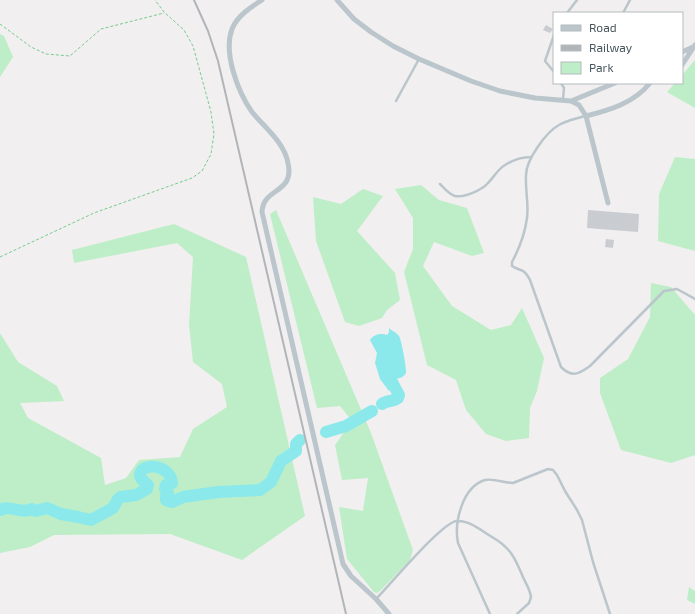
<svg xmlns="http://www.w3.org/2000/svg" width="695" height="614" font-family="'Exo 2',sans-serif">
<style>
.green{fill:#beeec7}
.water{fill:#8be9eb}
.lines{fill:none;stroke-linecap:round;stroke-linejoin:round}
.river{stroke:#8be9eb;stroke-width:12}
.building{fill:#c9cdd1}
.path{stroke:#76cc91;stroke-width:1;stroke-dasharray:3 2;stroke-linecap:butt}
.lane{stroke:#bac6cc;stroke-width:2.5}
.street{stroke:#bac6cc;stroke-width:5}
.rail{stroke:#b1b5b9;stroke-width:2}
</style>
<rect width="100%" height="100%" fill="#f1efef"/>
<path class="green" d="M0,34L4,36L13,57L0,77Z
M695,60V108L667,92L675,83H682V75Z
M675,157L695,159V251L658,241L659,194Z
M421,185L439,200L467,208L484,253L472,256L434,242L423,266L452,306L491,330L511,325L522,308L544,358L537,391L530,408L529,438L506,441L486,434L466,410L456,380L427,365L404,272L413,249V218L395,189Z
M363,189L383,196L357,231L395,273L400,300L387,310L382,318L359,326L345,322L316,241L313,197L341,204Z
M276,210L371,433L413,550L410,560L380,591L377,593L374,592L347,559L339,507L363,511L368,478L342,480L335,445L352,421L340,406L317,408L270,214Z
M174,224L246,257L305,516L242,560L170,534L54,535L30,547L0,553V333L18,362L57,386L64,401L20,403L28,418L101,458L105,485L126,478L139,460L180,457L193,429L227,407L222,384L193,362L189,325L193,257L177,243L74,263L72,250Z
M651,283L671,287L695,315V455L671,463L621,450L600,393V378L628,359L650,317Z
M689,587L695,591V604L687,600Z"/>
<path class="water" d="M389,328C392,331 396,332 399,336C401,338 407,370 406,373C404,377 400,378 396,379L395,386L389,391L380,379L375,363L377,353L370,340C374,334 381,333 387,335L389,332Z"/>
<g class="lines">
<path class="river" d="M382,404C387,400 393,402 398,398L399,395L391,380
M326,432L346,426L372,411
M0,510C10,504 22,515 32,509L36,511L47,508L61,514L78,517L91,520L113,508L118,499L121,497L136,495L147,489L148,485C142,480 137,476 142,470C153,462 171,469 172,483L166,485L165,489L168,493L166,496V500L172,502L183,497L218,492L260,490L271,482L281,461L296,451V444L300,440"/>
</g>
<path class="building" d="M546,25L553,29L550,33L543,30Z
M588,210L639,214L638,232L587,228Z
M606,239L614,240L613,248L605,247Z"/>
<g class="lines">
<path class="path" d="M0,24L31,47L46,54L70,56L101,29L164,13
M0,257L94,213L192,178L202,171L211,154L214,134L211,112L193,46L184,30L164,12L155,0"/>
<path class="lane" d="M567,13L577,0
M623,13L630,0
M554,35L545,61L554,72
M561,83L564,88L563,99
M396,101L419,59
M585,116C576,119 567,120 559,125C546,132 526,160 526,175C525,190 529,204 527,218C525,233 519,249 512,262V266C521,272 523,267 530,280L561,367C572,378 579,374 590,366L664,291L677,289L695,299
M440,184C444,188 449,194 455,196C464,198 482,190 488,183C494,177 498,169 505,165C513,160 522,157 531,157
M376,599C389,586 443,521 457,521C469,520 482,531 492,537C511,548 515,558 523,577C526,584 530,589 531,597L529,603L517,614
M490,614L458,543C454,523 462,487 485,480C493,478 504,483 513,483L548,469L553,470L557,475L565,491L577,510L582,520L593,562L610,614"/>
<path class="street" d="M262,0C251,7 237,16 232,29C223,53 238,92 252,112C265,128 284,142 288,163C295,194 263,187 262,212L343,564L351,576L376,599L389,614
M337,0L354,19L371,32L393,46L419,59L471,81L500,91L535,98L571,101L579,105L586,116L608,203
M682,52L693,47
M682,65L695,45
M571,101L615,83
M586,116C610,110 634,103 650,83"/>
<path class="rail" d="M194,0L208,31L218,61L346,614"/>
</g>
<rect x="553" y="12" width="130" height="72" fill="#ffffff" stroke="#b5bbbe"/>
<rect x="561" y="25" width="20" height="6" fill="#bac6cc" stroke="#b5bbbe"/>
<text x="589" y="32" font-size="12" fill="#47565c">Road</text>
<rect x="561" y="45" width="20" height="6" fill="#b1b5b9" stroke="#b5bbbe"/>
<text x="589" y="52" font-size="12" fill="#47565c">Railway</text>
<rect x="561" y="62" width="20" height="12" fill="#beeec7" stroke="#b5bbbe"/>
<text x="589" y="72" font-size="12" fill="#47565c">Park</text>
</svg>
